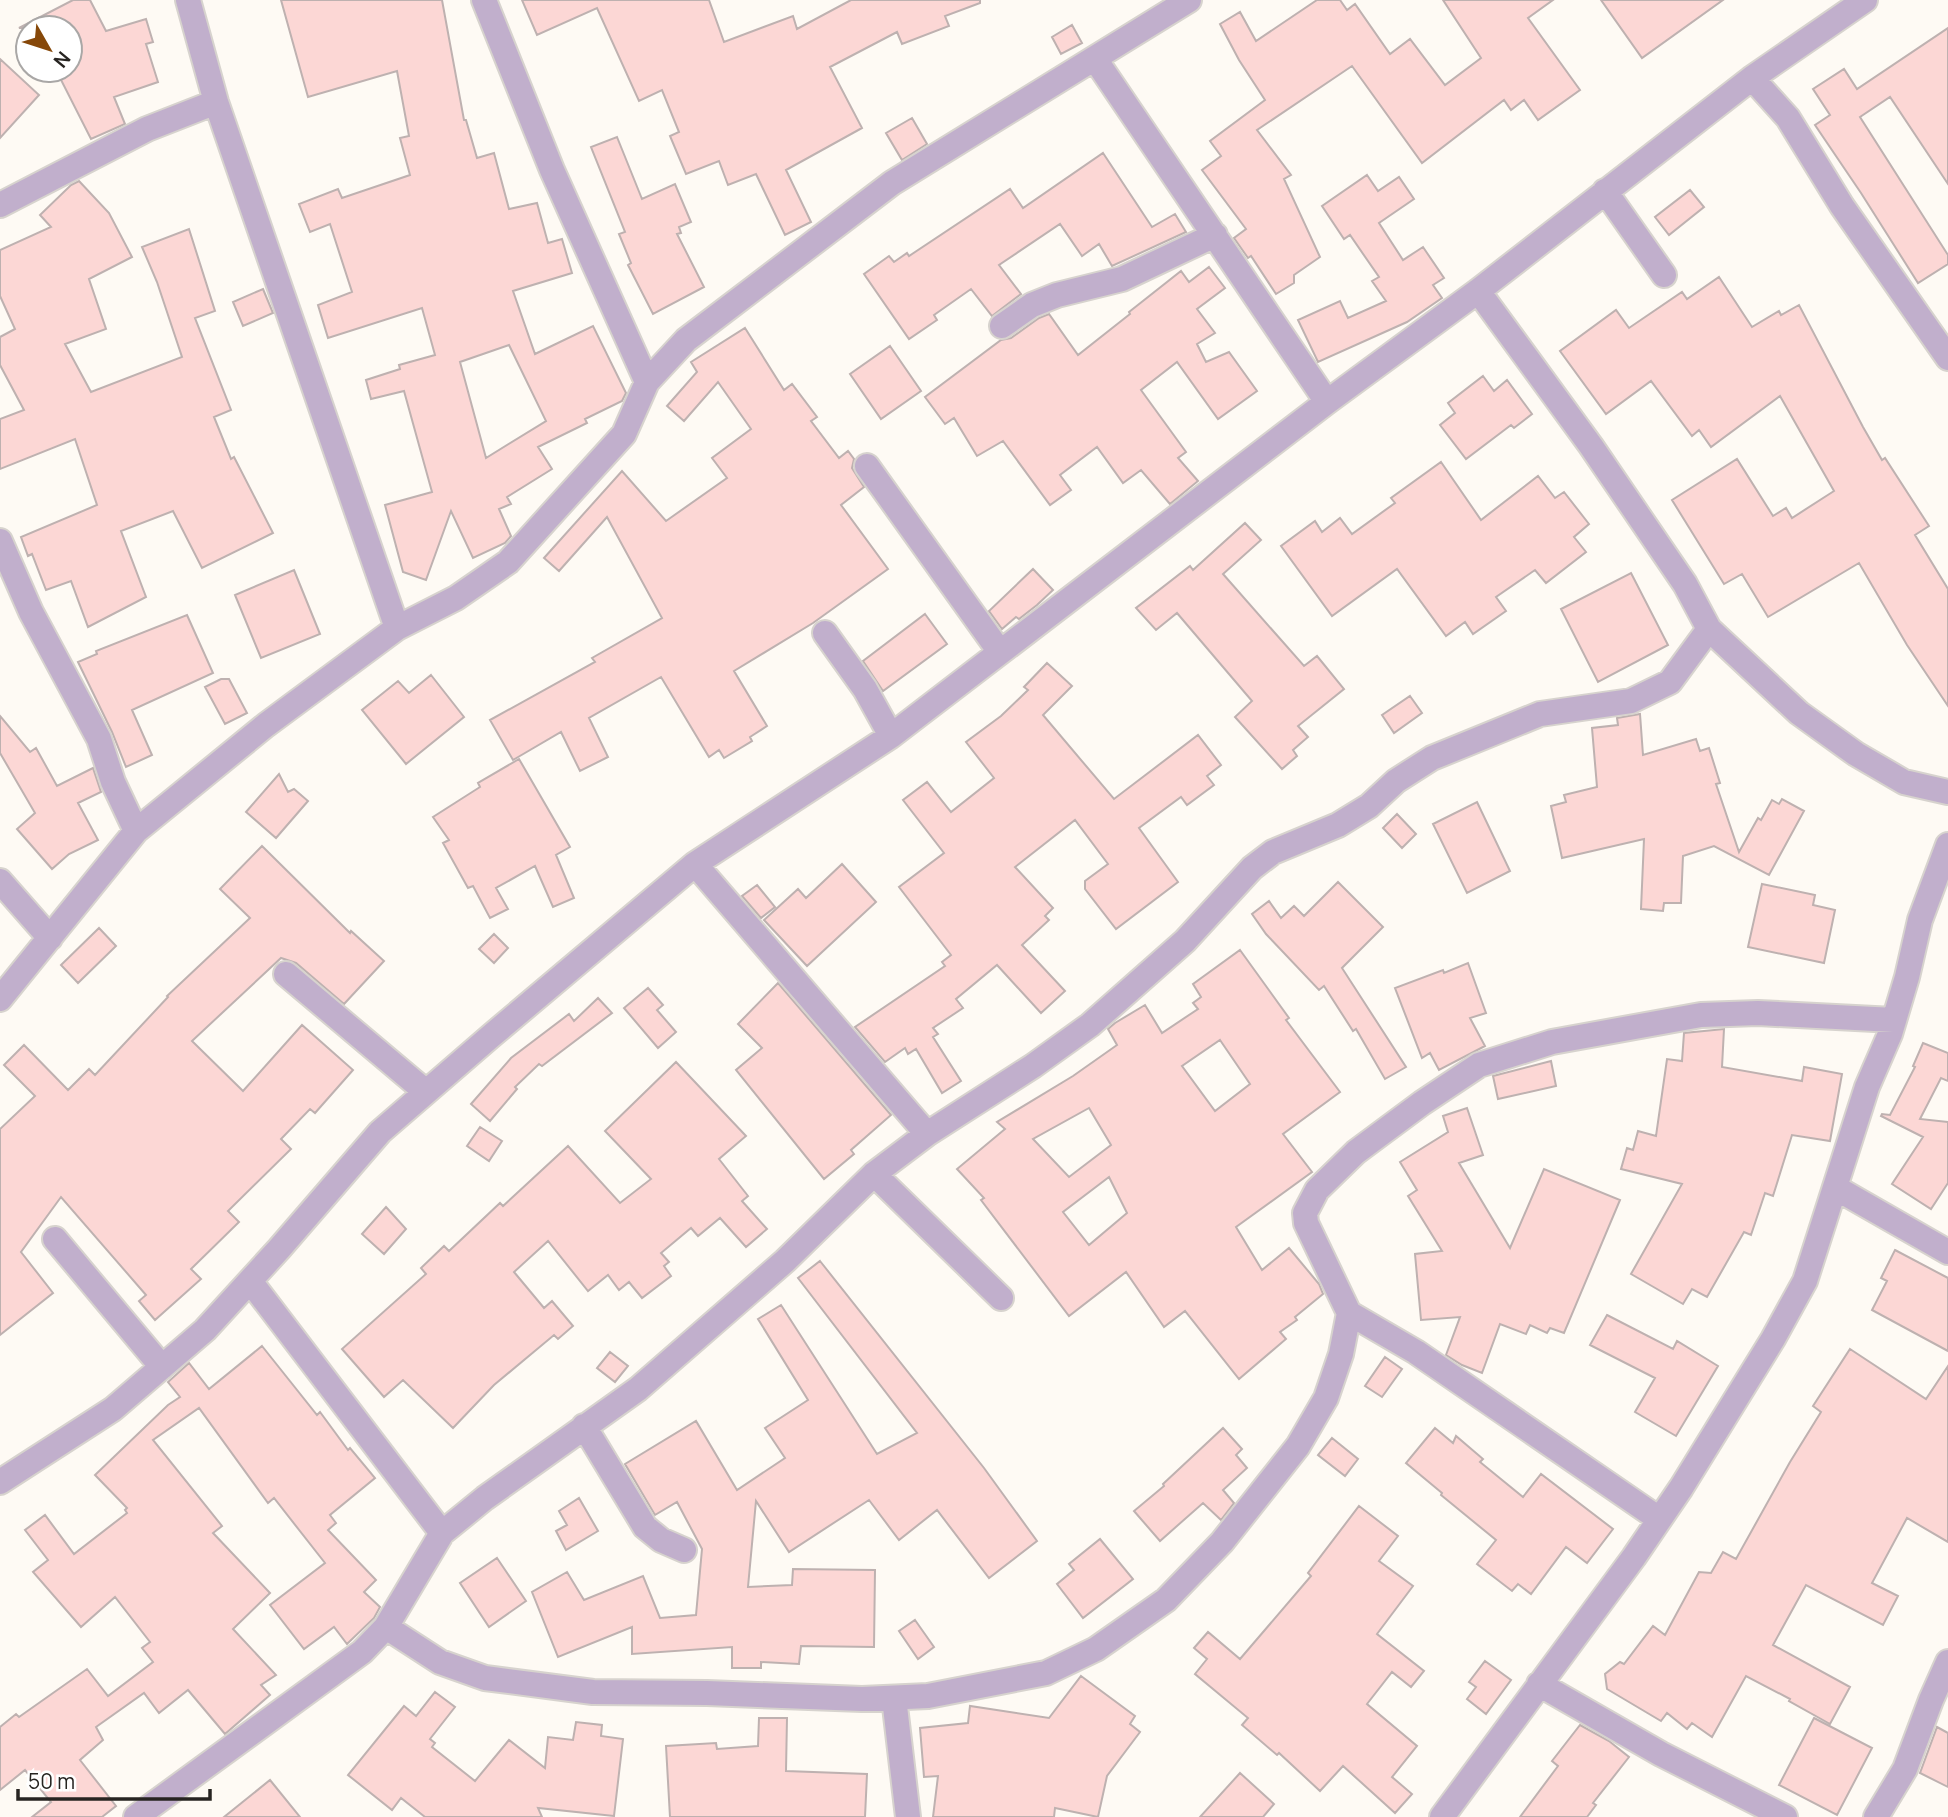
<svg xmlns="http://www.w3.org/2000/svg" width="1948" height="1817" font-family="Manrope,sans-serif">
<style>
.building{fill:#fcd7d5;stroke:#beb1b0;stroke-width:2;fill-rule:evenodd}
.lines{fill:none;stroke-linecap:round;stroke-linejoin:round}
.minor-casing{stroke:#d7d3ce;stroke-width:28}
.minor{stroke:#c1afcc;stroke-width:24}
</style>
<rect width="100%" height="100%" fill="#fefaf4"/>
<path class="building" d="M73,0H90L106,31L146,19L153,42L146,44L158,82L114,97L125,124L91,139L56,70H70V28H19Z
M281,0H442L464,120H466L477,158L494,153L509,209L537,203L548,243L562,239L572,273L513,291L535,354L593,326L626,393L622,401L585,419L587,423L538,447L552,469L507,497L511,504L499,509L511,536L505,543L473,558L451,511L426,580L403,572L385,505L432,492L404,391L371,399L366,380L400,369L399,365L435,355L422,308L328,338L318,305L352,292L330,224L310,232L299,204L338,189L342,198L410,175L400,138L409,136L397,71L308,97ZM509,345L546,421L486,458L460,362Z
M522,0H709L724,42L793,16L797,29L851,0H980V3L945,16L949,26L902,44L897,32L830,67L862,128L786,170L811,222L785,235L756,174L728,185L719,161L686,174L670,136L679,132L662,90L639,101L597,8L537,35Z
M1317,0H1340L1347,10L1355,4L1390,54L1410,39L1445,85L1481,58L1443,0H1553L1528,18L1580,90L1538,120L1524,100L1511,110L1504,100L1422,163L1352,66L1257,130L1291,175L1284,179L1320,257L1294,275V283L1276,294L1251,256L1248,258L1234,238L1246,229L1202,170L1221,156L1210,141L1265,100L1239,60L1220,24L1240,12L1256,41Z
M1601,0H1723L1642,58Z
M1072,25L1082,43L1061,54L1052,37Z
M1948,28V184L1890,97L1860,117L1948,255V264L1918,283L1861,193L1815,125L1830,115L1813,89L1844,69L1857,89Z
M0,59L39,95L0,138Z
M912,118L927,144L902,160L886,133Z
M617,137L642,199L675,184L691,222L679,227L681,233L677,234L704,287L653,314L628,265L631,263L619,234L625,232L591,147Z
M1103,153L1152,227L1175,214L1186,232L1112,266L1099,244L1082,256L1060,224L999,265L1021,294L992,316L971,289L934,315L937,320L909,339L864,274L889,256L894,262L907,253L909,256L1010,189L1023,208Z
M1367,175L1378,191L1399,177L1414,199L1379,223L1403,260L1423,247L1444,278L1433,285L1442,298L1407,322L1318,362L1298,320L1340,301L1348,318L1386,301L1372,281L1379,277L1350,235L1344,239L1322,206Z
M79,181L109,213L132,257L89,279L106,329L65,344L91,392L182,357L157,282L142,247L189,229L215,311L195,318L231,410L214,417L231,459L234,457L273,533L202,568L173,511L121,531L146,597L88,627L71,581L46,590L32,554L28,556L21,537L97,505L75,439L0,469V419L24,410L0,365V337L15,329L0,296V250L51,227L40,215L71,185Z
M1690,190L1704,207L1669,235L1655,217Z
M1209,267L1225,288L1197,309L1215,333L1197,344L1206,362L1229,352L1257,391L1218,419L1177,362L1141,390L1186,452L1178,458L1198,481L1170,504L1141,470L1123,483L1097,447L1060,475L1071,490L1050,505L1003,441L977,456L954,418L945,424L925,397L1001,340L1011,338L1039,318L1049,314L1078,355L1130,314L1129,312L1181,271L1189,282Z
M1719,277L1752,327L1779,311L1781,315L1799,305L1863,427L1882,460L1885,458L1929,526L1915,535L1948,589V706L1907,645L1859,563L1768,617L1742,574L1724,584L1672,500L1737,459L1773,516L1786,508L1792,518L1834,491L1780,396L1711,447L1699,430L1692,436L1651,381L1606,414L1560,351L1616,310L1629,328L1682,292L1687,299Z
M263,289L273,313L243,326L233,302Z
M745,328L784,390L792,384L817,417L811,421L839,458L848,451L854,459L852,468L864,487L841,505L888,569L813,623L734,671L767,726L750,737L752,741L724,758L719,750L709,757L661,677L589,718L608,757L580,771L561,732L513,760L490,720L595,662L592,658L662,618L607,517L559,571L544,558L622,471L666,521L727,478L712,458L751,429L718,382L684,421L667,406L697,372L691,362Z
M890,346L921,391L881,419L850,374Z
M1483,376L1494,391L1507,380L1532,414L1514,428L1511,425L1466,459L1440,425L1455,413L1448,403Z
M1441,462L1481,520L1538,476L1555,498L1564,492L1589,524L1574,537L1586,552L1546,583L1535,570L1496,597L1506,611L1473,634L1465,622L1446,636L1397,569L1332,616L1281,546L1315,521L1322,532L1340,518L1352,534L1395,503L1391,498Z
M1245,523L1261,540L1223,574L1304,666L1317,656L1344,689L1298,726L1308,737L1293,750L1297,756L1282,769L1235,717L1252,701L1177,613L1156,630L1136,608L1190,566L1193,570Z
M1033,569L1053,590L1037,605L1019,619L1016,617L1002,629L989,611Z
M294,570L320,634L261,658L235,595Z
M1631,573L1668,645L1598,682L1561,609Z
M925,614L947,644L883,691L863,661Z
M187,615L213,673L132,710L152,755L126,767L112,732L78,662L97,654L96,651Z
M1047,663L1072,686L1043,715L1114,799L1198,735L1221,765L1207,776L1214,785L1187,805L1181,797L1139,828L1178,882L1116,929L1085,889V881L1108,864L1075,820L1015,867L1053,908L1045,916L1049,920L1022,945L1065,991L1041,1013L997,965L956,999L963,1008L933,1028L938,1034L933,1037L961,1081L942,1093L916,1049L908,1054L905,1048L885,1062L855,1027L945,966L942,962L951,955L899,887L944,853L903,800L927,782L951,812L994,778L966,742L1001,716L1028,690L1024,687Z
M431,675L464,717L406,764L362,710L398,681L409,693Z
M221,679H229L247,713L225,724L205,687Z
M1410,696L1422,713L1394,733L1382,715Z
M1640,714L1643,755L1696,739L1700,751L1709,748L1720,783L1716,784L1739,852L1758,818L1761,820L1772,800L1779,804L1782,799L1804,811L1769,875L1714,846L1683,856L1681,903H1664L1663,911L1641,909L1644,839L1562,858L1551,806L1566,802L1564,795L1597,787L1592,728L1618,725L1617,718Z
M0,716L30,752L36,748L57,786L93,768L101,792L78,803L98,840L69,854L52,869L17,829L35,813L0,753Z
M519,759L570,847L556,855L574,898L553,907L535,866L496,888L508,909L490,918L473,886L468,888L443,843L449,840L433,817L480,787L478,783Z
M279,774L288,792L294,789L308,801L276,838L246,812Z
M1477,802L1510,871L1467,893L1433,824Z
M1397,814L1416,834L1402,848L1383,828Z
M262,846L350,933L351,931L384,961L344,1004L296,963L281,958L192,1041L243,1091L302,1025L353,1070L315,1113L310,1109L281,1139L291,1149L228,1211L239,1222L191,1269L201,1279L155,1320L139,1301L146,1295L61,1197L21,1252L53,1293L0,1335V1129L35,1096L4,1065L24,1045L68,1090L89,1069L95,1075L168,997L167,996L250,918L220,889Z
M842,864L876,902L807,966L764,920L798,889L806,898Z
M1338,882L1383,927L1342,968L1406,1067L1385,1079L1356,1029L1353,1031L1324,986L1319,990L1266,934L1252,914L1269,901L1281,918L1294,906L1304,916Z
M1762,884L1815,895L1813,905L1835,910L1824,963L1748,947Z
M757,885L775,907L761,918L742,896Z
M99,928L116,946L78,983L61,965Z
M494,934L508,948L494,963L479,949Z
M1240,950L1289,1018L1286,1020L1340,1092L1283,1134L1312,1172L1236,1227L1262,1270L1289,1248L1319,1284L1323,1294L1295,1317L1297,1320L1280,1332L1286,1339L1239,1379L1185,1311L1164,1327L1126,1272L1069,1316L981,1200L984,1198L957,1169L1005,1129L997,1122L1073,1076L1117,1045L1108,1029L1115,1023L1145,1005L1162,1033L1198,1009L1193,1003L1201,997L1193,984ZM1220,1040L1250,1084L1215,1111L1182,1066ZM1089,1108L1111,1145L1069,1177L1033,1139ZM1109,1177L1127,1213L1089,1245L1063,1212Z
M1468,963L1486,1013L1470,1018L1485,1046L1439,1070L1430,1053L1422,1058L1395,988L1443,970L1444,973Z
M778,983L891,1115L851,1150L854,1154L824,1179L736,1070L762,1048L738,1024Z
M648,988L663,1005L657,1010L676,1032L658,1048L624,1008Z
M598,998L612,1013L542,1066L539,1064L515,1087L517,1089L490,1121L471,1104L511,1058L569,1014L574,1021Z
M1724,1029L1722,1067L1802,1081L1804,1067L1842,1074L1830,1141L1792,1135L1773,1196L1765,1193L1751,1235L1744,1232L1707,1297L1692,1289L1683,1304L1631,1274L1682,1184L1621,1169L1627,1148L1633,1150L1638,1131L1656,1136L1667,1059L1682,1061L1684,1033Z
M1923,1043L1948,1053V1081L1941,1078L1920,1119L1948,1122V1183L1931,1209L1892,1184L1923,1137L1881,1116L1882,1114L1890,1115L1915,1067L1913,1066Z
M1551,1061L1556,1086L1498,1099L1493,1076Z
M676,1062L746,1136L719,1159L748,1196L742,1201L767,1229L746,1247L720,1218L698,1236L691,1228L661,1253L669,1262L664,1266L671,1276L642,1298L629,1282L619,1290L608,1275L588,1291L548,1241L514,1272L544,1308L552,1301L573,1326L558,1339L554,1335L494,1385L453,1428L403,1380L384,1397L342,1349L426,1274L421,1268L444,1246L449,1251L500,1203L503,1206L568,1146L620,1203L651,1179L605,1131Z
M1467,1108L1483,1155L1459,1163L1510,1248L1544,1169L1620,1200L1564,1333L1550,1328L1547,1333L1530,1325L1526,1334L1500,1324L1482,1373L1462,1365L1446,1355L1460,1317L1421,1320L1415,1254L1442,1251L1408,1196L1417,1190L1400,1162L1448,1132L1443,1116Z
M480,1127L502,1141L489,1161L467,1146Z
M386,1207L406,1229L384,1254L362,1234Z
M1895,1250L1948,1278V1351L1872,1310L1887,1281L1881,1278Z
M820,1261L984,1468L1037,1541L989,1578L937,1510L899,1540L869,1500L789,1552L756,1501L748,1587L792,1585L793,1569L875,1570L874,1647L801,1646L799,1664L761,1662V1668H732V1647L632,1654V1627L558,1657L532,1592L567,1572L584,1600L643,1576L660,1618L696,1615L702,1549L677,1502L655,1515L625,1464L696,1421L737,1490L785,1458L765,1428L808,1400L758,1319L781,1305L877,1454L917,1433L798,1278Z
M1607,1315L1673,1349L1677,1341L1718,1366L1676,1436L1635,1412L1655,1378L1590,1345Z
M262,1346L317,1415L320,1412L348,1450L350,1448L375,1478L330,1515L336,1523L328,1530L376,1580L364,1592L380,1607L374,1618L347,1644L334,1627L304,1649L270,1605L325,1563L274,1498L268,1503L199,1408L153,1440L222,1526L213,1533L270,1593L233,1629L276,1675L261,1685L270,1695L225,1734L188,1690L159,1713L144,1693L96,1727L103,1740L80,1760L116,1806L102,1817H32L51,1802L25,1770L0,1790V1727L16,1714L19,1717L87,1669L108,1696L153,1662L142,1648L150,1642L115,1597L81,1627L33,1572L48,1560L25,1530L45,1515L74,1554L127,1513L125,1510L127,1508L95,1475L168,1405L180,1397L168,1382L189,1363L209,1389Z
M1850,1349L1926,1399L1948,1366V1542L1907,1518L1872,1583L1898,1596L1883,1625L1806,1585L1773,1645L1850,1687L1830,1724L1789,1701L1790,1699L1746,1676L1712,1737L1692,1723L1687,1729L1667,1713L1661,1721L1607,1689L1605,1674L1620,1662L1624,1664L1653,1626L1665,1635L1699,1572L1711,1573L1723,1552L1736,1559L1790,1462L1821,1412L1813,1406Z
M610,1352L628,1366L615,1382L597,1368Z
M1385,1357L1402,1369L1382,1397L1365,1386Z
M1223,1428L1242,1449L1236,1455L1247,1468L1223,1490L1234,1503L1221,1520L1203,1503L1160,1541L1134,1511L1164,1486L1163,1484Z
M1435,1428L1453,1443L1456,1436L1483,1459L1480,1462L1523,1497L1541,1474L1613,1529L1587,1563L1566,1547L1531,1594L1518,1584L1512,1591L1477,1564L1496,1540L1441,1495L1442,1493L1406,1463Z
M1332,1438L1358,1459L1345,1476L1318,1455Z
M579,1498L598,1531L566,1550L556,1531L567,1525L559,1511Z
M1359,1506L1398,1536L1379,1561L1413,1586L1377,1634L1424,1671L1411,1687L1392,1672L1367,1704L1417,1746L1392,1777L1412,1794L1395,1813L1343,1766L1320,1791L1279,1753L1277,1755L1242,1725L1248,1718L1195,1674L1207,1659L1194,1648L1208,1632L1240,1659L1311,1576L1308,1573Z
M1100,1539L1133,1579L1083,1618L1057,1584L1074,1570L1069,1564Z
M497,1558L526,1601L489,1627L460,1583Z
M915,1620L934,1647L918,1659L899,1631Z
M1485,1661L1511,1680L1486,1714L1467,1699L1476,1687L1469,1682Z
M1081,1676L1135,1716L1130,1724L1140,1732L1107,1776L1098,1817L1055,1808L1054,1817H933L938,1776L924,1777L920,1728L968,1723L970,1706L1049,1718Z
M435,1692L455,1707L430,1739L435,1743L432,1747L475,1781L509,1740L545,1768L548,1737L573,1740L576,1722L602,1725L601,1736L623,1739L614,1816L538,1808L542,1817H425L401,1798L392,1810L348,1775L404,1706L416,1716Z
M759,1718H787L786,1771L867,1774L865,1817H670L666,1746L716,1743L717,1749L758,1746Z
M1814,1718L1872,1748L1837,1815L1779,1785Z
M1580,1725L1609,1741L1629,1757L1593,1803L1596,1805L1587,1817H1520L1558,1766L1552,1761Z
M1937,1727L1948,1733V1787L1920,1773Z
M1240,1773L1274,1804L1263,1817H1200Z
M270,1780L300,1817H224Z"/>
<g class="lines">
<defs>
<path id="minor" d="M188,0L216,102L397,628
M484,0L552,170L647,382
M1095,59L1327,402
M1752,78L1788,118L1842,206L1948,358
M1605,191L1664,275
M0,205L147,129L216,102
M1478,291L1591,446L1685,584L1709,629L1799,713L1856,754L1904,782L1948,792
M1002,326L1032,305L1057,295L1122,279L1215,235
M867,466L1000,652
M0,541L31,612L99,739L113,782L136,831
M825,633L865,689L891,736
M695,864L927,1134
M0,881L50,938
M286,974L426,1092
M0,999L136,831L266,725L397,628L456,598L508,562L624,434L647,382L686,340L892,183L1189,0
M874,1174L1001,1298
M1836,1188L1948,1252
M55,1239L162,1367
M584,1426L645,1527L661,1540L684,1550
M0,1482L113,1409L205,1330L279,1249L380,1132L491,1036L695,864L891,736L1327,402L1478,291L1752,78L1865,0
M1659,1519L1416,1352L1349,1313L1306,1223L1305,1213L1317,1190L1356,1152L1422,1103L1479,1065L1552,1042L1701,1015L1758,1013L1894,1020
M442,1533L485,1498L638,1389L785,1261L874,1174L927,1134L1033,1066L1090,1025L1185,941L1252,868L1273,852L1338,825L1369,806L1396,781L1432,758L1540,714L1631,701L1670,682L1709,629
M386,1627L440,1662L485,1678L593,1692L707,1693L862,1699L928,1696L1046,1673L1096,1649L1166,1600L1222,1542L1298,1446L1326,1398L1341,1354L1349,1313
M1539,1684L1661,1754L1785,1817
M894,1698L908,1817
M136,1817L362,1652L386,1627L442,1533L250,1281
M1442,1817L1634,1557L1681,1488L1773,1339L1805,1281L1867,1087L1890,1034L1907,977L1920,920L1948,845
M1876,1817L1905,1769L1931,1700L1948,1662"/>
</defs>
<use href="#minor" class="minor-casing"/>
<use href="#minor" class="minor"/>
</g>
<g transform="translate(49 49) rotate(129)"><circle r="33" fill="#ffffff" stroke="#a9a7a6" stroke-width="2"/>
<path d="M0-5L12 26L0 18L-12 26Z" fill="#864809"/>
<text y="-10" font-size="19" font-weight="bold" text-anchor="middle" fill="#272421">N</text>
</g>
<path d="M18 1789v10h192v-10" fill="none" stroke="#272421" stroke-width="3.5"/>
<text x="28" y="1789" font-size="21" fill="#272421" stroke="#ffffff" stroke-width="5" paint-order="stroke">50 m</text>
</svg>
